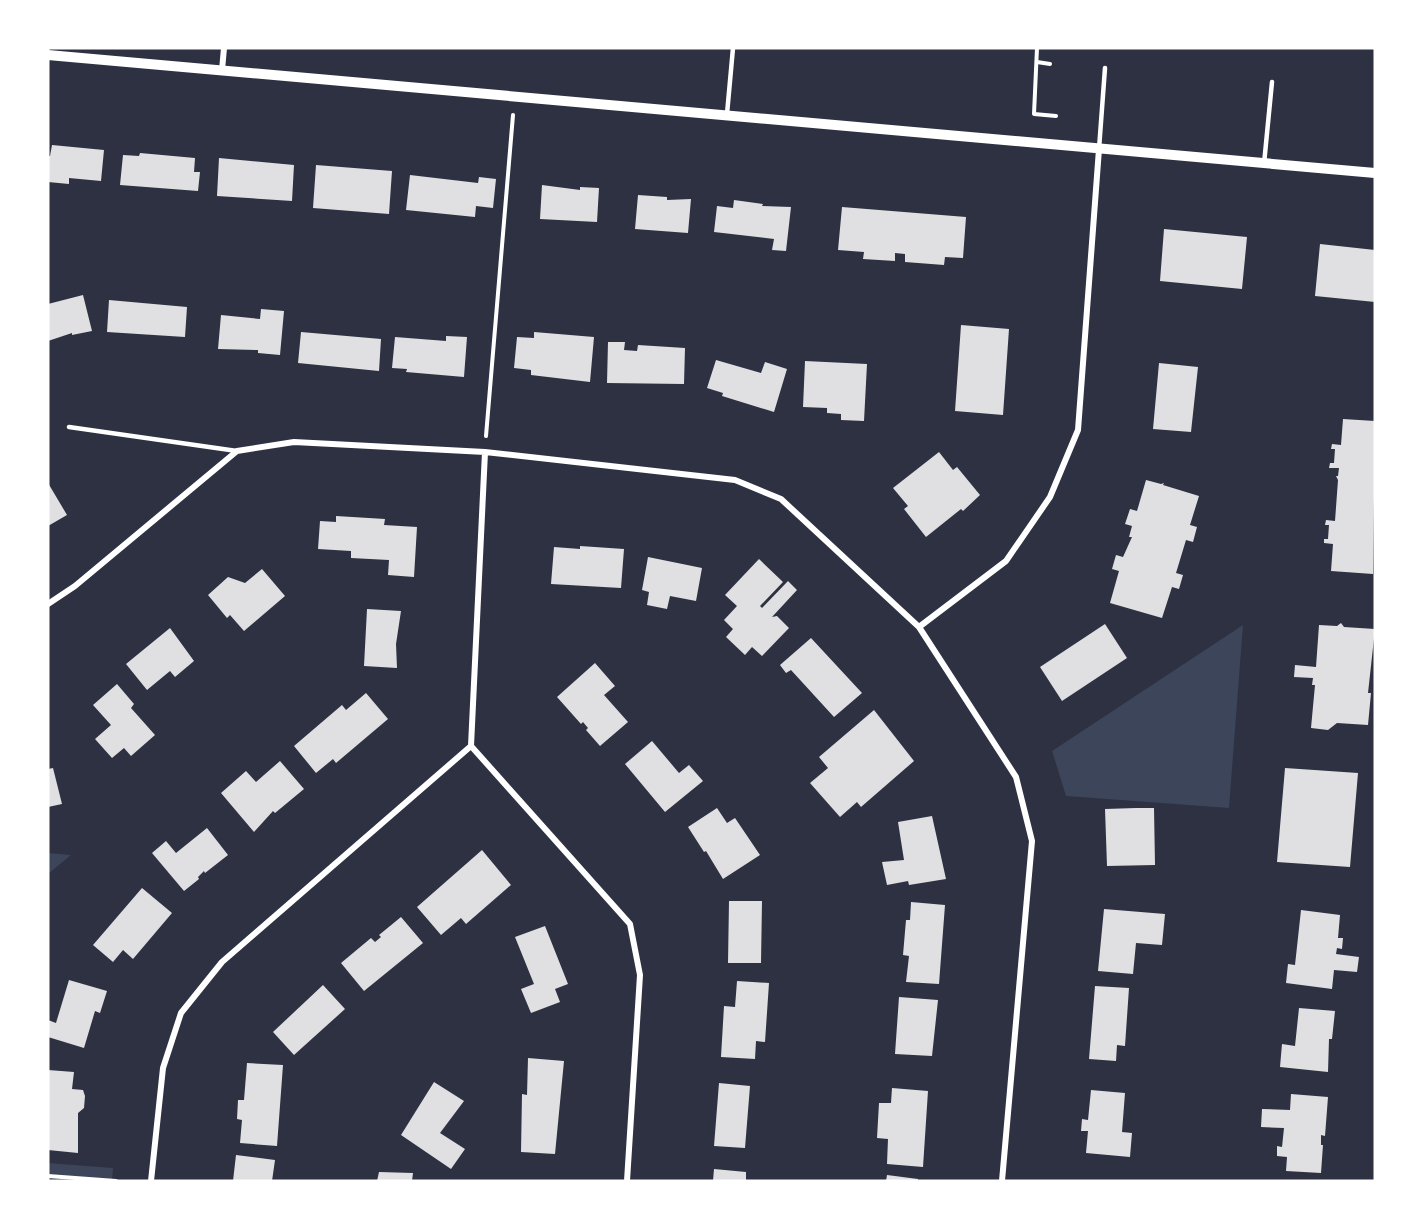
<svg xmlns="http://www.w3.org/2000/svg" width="1423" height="1229" font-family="Inter,sans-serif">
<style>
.green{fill:#3c4559}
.building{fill:#e0e0e3}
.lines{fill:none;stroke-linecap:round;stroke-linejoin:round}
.path{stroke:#fff;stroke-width:4}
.service{stroke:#fff;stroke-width:4.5}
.minor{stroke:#fff;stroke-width:6}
.tertiary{stroke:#fff;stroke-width:10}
</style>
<rect width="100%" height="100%" fill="#2d3142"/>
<path class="green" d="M1243,625L1229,808L1066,796L1052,751Z
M48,853L71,855L48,874Z
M48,1163L113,1168L112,1181H48Z"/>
<path class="building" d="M52,145L104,150L101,181L69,178V184L48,182V156H50Z
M140,153L195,158L194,172H200L198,191L120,185L123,155L139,156Z
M219,158L294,165L292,201L217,196Z
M316,165L392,171L389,214L313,208Z
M410,175L478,183L479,177L496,179L493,208L476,206L475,217L406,210Z
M542,185L580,190V187L599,188L597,222L540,219Z
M638,195L667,197V200L691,199L688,233L635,229Z
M734,200L763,204L762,206L791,207L786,251L772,250L774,239L714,232L717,206L733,208Z
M842,207L966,217L963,258L945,257L944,265L905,262V254L895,253V261L863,259L864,252L838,250Z
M1164,229L1247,237L1242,289L1160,281Z
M1320,244L1375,250V302L1315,296Z
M83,295L92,331L72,335V333L48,341V304Z
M109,300L187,307L185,337L107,332Z
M261,309L284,311L280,355L258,353V350L218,349L221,315L260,319Z
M961,325L1009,329L1003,415L955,411Z
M301,332L381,339L379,371L298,363Z
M534,332L594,337L590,382L531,375V370L514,368L517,337L534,338Z
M446,336L467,337L464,377L406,372L407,369L392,368L395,337L446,341Z
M608,342H625L624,350L637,351L638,345L685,348L684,384L607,383Z
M716,360L761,373L765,362L787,369L774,412L722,396L723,393L707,388Z
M805,361L867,364L864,421L841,420V414L827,413V408L803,407Z
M1159,363L1198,367L1191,432L1153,429Z
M1343,419L1375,421L1373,574L1331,571L1333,544L1324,543V539H1328L1329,525H1325L1326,520L1335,521L1338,480L1336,476H1338L1339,468H1329L1330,463H1334L1335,449H1331L1332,444L1341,445Z
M939,452L953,470L957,467L980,495L963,511L961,509L926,537L904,509L908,506L893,488Z
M1146,480L1161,484L1164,483L1163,485L1199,496L1190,525L1197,527L1193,542L1186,540L1176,573L1183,575L1179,589L1172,587L1162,618L1110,603L1119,571L1112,569L1116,555L1123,557L1132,537H1129L1132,526L1125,524L1130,509L1137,511Z
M48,483L67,515L48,526Z
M336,516L385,519L384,525L417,527L414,577L388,575L389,560L351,558V551L318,549L320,521L336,522Z
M580,546L624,549L621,588L551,584L554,547L580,549Z
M648,557L702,568L696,601L670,596L667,609L647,605L649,592L642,590Z
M759,559L783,582L760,606L762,608L788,581L797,590L772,617L777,616L789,628L762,656L752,647L745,655L726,637L733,629L724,620L737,606L725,595Z
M262,569L285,596L244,631L230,615L227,618L208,595L228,577L245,583Z
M367,609L401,611L396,644L397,668L364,666Z
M1341,623L1344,627L1375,629L1368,693H1371L1368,725L1337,723L1328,730L1311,728L1315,685H1312L1313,678L1294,677L1295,665L1316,667L1319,625L1337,626Z
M1105,624L1127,658L1062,701L1040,667Z
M170,628L194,661L175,677L170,671L147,690L126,664Z
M811,638L862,693L834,717L791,670L786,673L780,665Z
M595,663L615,686L604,695L628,722L600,746L586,730L588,728L583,722L581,724L557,697Z
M117,684L134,704L131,708L155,735L131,756L124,748L112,758L95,739L111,725L93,705Z
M366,693L388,719L336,763L333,759L316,773L294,746L342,705L346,710Z
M874,710L914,761L861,807L857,802L840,817L810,783L828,768L819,757Z
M652,741L679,773L689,765L703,781L665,812L625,764Z
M280,761L304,789L275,813L273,811L254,832L221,793L246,771L256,782Z
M53,768L62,804L48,807V769Z
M1285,768L1358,773L1350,867L1277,862Z
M717,808L727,823L735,818L760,855L723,879L706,851L704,852L688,827Z
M1136,808H1154L1155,865L1107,866L1105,809Z
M932,816L946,879L909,885L908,881L887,885L882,862L904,860L898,822Z
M207,828L228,855L205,873L204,871L198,877L199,879L184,891L152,853L166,841L176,853Z
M482,850L511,885L466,924L461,918L441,935L417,907Z
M142,888L172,913L133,959L123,950L113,962L93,945Z
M729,901H762L761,963H728Z
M911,902L945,905L939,984L906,982L909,956L903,955L906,920H910Z
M1104,909L1165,914L1162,945L1136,943L1133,974L1098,971Z
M1301,910L1340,915L1338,938H1343L1342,949L1337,948L1336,954L1359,957L1357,972L1334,970L1332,989L1286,983L1288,964L1295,965Z
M401,917L423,943L364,991L341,963L371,938L375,942L381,937L379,935Z
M545,926L568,984L555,989L560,1002L531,1013L521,989L534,984L515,937Z
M69,980L107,991L100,1013L95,1011L84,1048L48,1037V1020L56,1023Z
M737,981L769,983L765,1042L756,1041L755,1059L721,1057L724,1006L735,1007Z
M323,985L345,1009L294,1055L273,1032Z
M1095,986L1129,988L1125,1046L1117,1045L1116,1061L1089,1059Z
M899,997L938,1000L932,1056L895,1054Z
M1299,1008L1335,1011L1332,1039H1329L1328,1072L1280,1067L1282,1044L1295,1046Z
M528,1058L564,1061L555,1154L521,1152L522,1094L527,1095Z
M247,1063L283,1065L277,1146L240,1143L242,1120L237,1119L238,1100H244Z
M48,1070L74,1072L72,1089L83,1090L85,1096L84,1108L78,1113V1153L48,1150Z
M434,1082L464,1101L440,1133L465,1149L451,1169L401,1135Z
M719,1083L750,1086L745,1148L714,1146Z
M892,1088L928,1091L923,1167L887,1164L888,1139L877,1138L879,1103H891Z
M1091,1090L1125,1093L1122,1132L1132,1133L1130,1157L1086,1153L1088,1131H1081L1082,1119L1088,1120Z
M1291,1094L1328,1097L1325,1136L1321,1135V1145H1323L1321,1173L1286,1171L1287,1157L1277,1156V1146L1282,1147L1284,1128L1261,1127L1262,1109L1290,1110Z
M236,1155L275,1160L272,1181H233Z
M714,1169L746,1172V1181H713Z
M379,1172L413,1173L412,1181H377Z
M887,1175L918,1179V1181H886Z"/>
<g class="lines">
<path class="path" d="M1037,48L1034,114L1056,116
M1037,62L1050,64
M486,436L513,115
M48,1176L116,1181"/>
<path class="service" d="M727,114L733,48
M1099,149L1105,68
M1264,164L1272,82
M69,427L237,451"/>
<path class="minor" d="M222,70L224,48
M48,604L75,586L237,451L294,442L485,452L735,480L781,499L919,627L1016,777L1032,841L1002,1181
M919,627L1006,561L1050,497L1078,430L1099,149
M471,746L630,924L640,975L627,1181
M151,1181L163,1068L181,1013L222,962L471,746L485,452"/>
<path class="tertiary" d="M48,55L1375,173"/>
</g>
<rect width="1423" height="1229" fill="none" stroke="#ffffff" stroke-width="99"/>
</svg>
